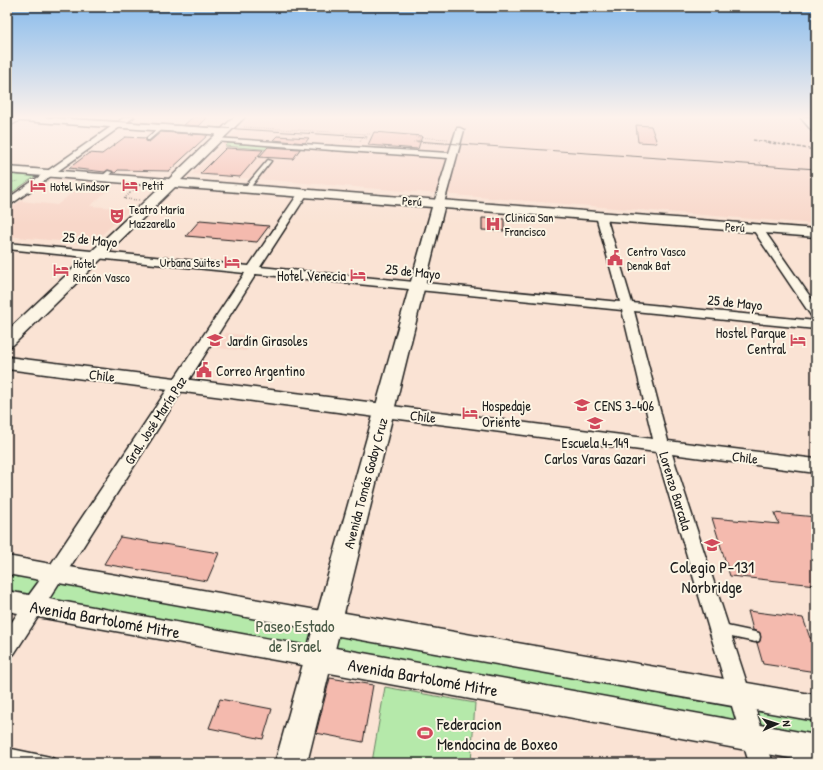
<svg xmlns="http://www.w3.org/2000/svg" width="823" height="770" font-family="'Patrick Hand',sans-serif">
<style>
.built{fill:#f8d7c9}
.green{fill:#b5e9aa;stroke:#688263}
.building{fill:#f4baae;stroke:#1c1c1c}
.lines{fill:none;stroke-linecap:round;stroke-linejoin:round}
.service-casing{stroke:#1c1c1c;stroke-width:3}
.pedestrian-casing{stroke:#1c1c1c;stroke-width:3}
.minor-casing{stroke:#1c1c1c;stroke-width:3}
.tertiary-casing{stroke:#1c1c1c;stroke-width:3}
.secondary-casing{stroke:#1c1c1c;stroke-width:3}
.path-far1{stroke:#1c1c1c;stroke-width:1;stroke-dasharray:0.5 1.5;stroke-linecap:butt}
.path{stroke:#1c1c1c;stroke-width:1.5;stroke-dasharray:0.5 2;stroke-linecap:butt}
.service{fill:#fcf5e5;fill-rule:evenodd}
.pedestrian{fill:#fcf5e5;fill-rule:evenodd}
.minor{fill:#fcf5e5;fill-rule:evenodd}
.tertiary{fill:#fcf5e5;fill-rule:evenodd}
.secondary{fill:#fcf5e5;fill-rule:evenodd}
.tram{stroke:#1c1c1c;stroke-width:1}
.rail{stroke:#1c1c1c;stroke-width:1.5;stroke-dasharray:3.5 1.5;stroke-linecap:butt}
.path-bridge{stroke:#1c1c1c;stroke-width:1;stroke-dasharray:0.5 1.5;stroke-linecap:butt}
.labels{text-anchor:middle;dominant-baseline:central;stroke-width:4;stroke-linejoin:round;paint-order:stroke}
.far-poi-label{font-size:12px;fill:#1c1c1c;stroke:#fcf5e5;text-anchor:start}
.far-street-label{font-size:12px;fill:#1c1c1c;stroke:#fcf5e5}
.street-label{font-size:14px;fill:#1c1c1c;stroke:#fcf5e5}
.poi-label{font-size:14px;fill:#1c1c1c;stroke:#fcf5e5;text-anchor:start}
.near-poi-label{font-size:17px;fill:#1c1c1c;stroke:#fcf5e5}
.near-street-label{font-size:17px;fill:#1c1c1c;stroke:#fcf5e5}
.near-park-label{font-size:17px;fill:#4a5a47;stroke:#fcf5e5}
</style>
<rect width="100%" height="100%" fill="#fae3d4"/>
<filter id="ink" filterUnits="userSpaceOnUse"><feTurbulence type="fractalNoise" baseFrequency=".025" numOctaves="2"/><feDisplacementMap in="SourceGraphic" scale="8" xChannelSelector="R" yChannelSelector="G"/><feConvolveMatrix kernelMatrix="1 2 1 2 8 2 1 2 1" color-interpolation-filters="sRGB"/></filter>
<g filter="url(#ink)">
<path class="built" d="M277,117H796L816,140V224L192,174L248,120L271,122Z
M86,182L114,185L90,206L131,209L91,244L7,236V211L21,201L57,205Z
M226,333L255,336L246,351L217,348Z"/>
<path class="green" d="M228,143L301,148L298,152L225,146Z
M7,174L36,176L7,196Z
M7,565L816,708V749L7,601Z
M385,687L475,703L471,763L372,762Z"/>
<path class="building" d="M193,117H208L199,126L184,125Z
M636,125L651,126L657,143L638,142Z
M161,132L208,135L169,171L118,170L115,173L108,170L105,172L69,168L89,153L102,154L125,137L146,138V141L149,142Z
M374,132L422,136L418,149L368,145Z
M277,136L309,138L305,143L273,140Z
M268,147L300,149L293,159L259,157Z
M226,148L263,150L240,177L200,174Z
M482,218L504,219V231L482,230Z
M200,220L269,226L257,242L186,236Z
M774,513L816,517V585L730,576L712,518L779,524Z
M120,537L219,553L207,581L104,564Z
M748,611L803,618L810,638L816,639V672L763,664L757,643L760,641V633L753,630Z
M330,678L373,685L363,742L316,733Z
M220,699L272,709L263,739L209,728Z"/>
<g class="lines">
<defs>
<path id="service" d="M161,126L164,127L149,140H147V138Z
M268,160L271,161L249,189H245V187Z
M108,171L112,172L105,179H101V177Z
M722,625L755,632L759,633L760,637L759,641L755,642L722,635L718,634L717,630L718,626Z
M7,748L50,757L54,759L56,763H22L7,760Z"/>
<path id="pedestrian" d="M216,138L332,146L335,148L332,150L214,141V139Z"/>
<path id="minor" d="M16,117H26L7,127V122Z
M125,117H134L10,205L7,206V199Z
M457,128H460L464,130L444,203L439,206L434,203L448,158L332,150L328,148L332,146L449,153Z
M303,190L308,193L260,267L620,302L596,216L601,213L606,216L632,303L816,321V329L634,311L668,441L816,459V473L672,454L773,763H749L656,452L384,417L379,415L377,411L379,407L384,405L653,439L622,310L256,274L70,567L328,612L335,615L338,622L335,629L328,632L59,583L49,599L319,648L326,651L329,658L326,665L319,668L38,617L14,654L7,657V629L18,613L7,611V591L29,595L40,580L7,574V556L51,564L245,273L7,249V243L249,266L300,191Z
M757,225L761,226L816,305V318L812,317L752,228Z"/>
<path id="tertiary" d="M7,117H48L224,129L229,132L224,135L9,120L7,119Z
M800,117H809L816,125V133L813,132Z
M7,357L384,404L390,406L393,411L390,416L384,418L7,369Z
M328,610L816,695V721L328,634L319,631L316,622L319,613Z
M319,645L816,735V763L319,671L310,667L306,658L310,649Z"/>
<path id="secondary" d="M234,117H245L181,180L816,229V237L444,208L307,763H275L432,207L175,187L13,345L7,347V331L161,186L7,173V167L169,179Z"/>
</defs>
<use href="#service" class="service-casing"/>
<use href="#pedestrian" class="pedestrian-casing"/>
<use href="#minor" class="minor-casing"/>
<use href="#tertiary" class="tertiary-casing"/>
<use href="#secondary" class="secondary-casing"/>
<path class="path-far1" d="M244,127L365,134
M415,137L448,139
M362,138L368,139
M344,139H354
M360,142L365,134H371
M413,142H418L420,138
M418,142L447,144
M761,162H759L764,167
M7,183L19,181
M129,194L135,189"/>
<path class="path" d="M130,193L124,199L139,200"/>
<use href="#service" class="service"/>
<use href="#pedestrian" class="pedestrian"/>
<use href="#minor" class="minor"/>
<use href="#tertiary" class="tertiary"/>
<use href="#secondary" class="secondary"/>
<path class="tram" d="M45,117L367,137
M416,141L816,169"/>
<path class="rail" d="M753,140L816,150"/>
<path class="path-bridge" d="M344,139L348,132"/>
</g>
</g>
<linearGradient id="sky" x2="0" y2="1"><stop stop-color="#88bbec"/><stop offset="0.52" stop-color="#fdf2ec"/><stop offset="1" stop-color="#fdf2ec" stop-opacity="0"/></linearGradient>
<rect width="823" height="225" fill="url(#sky)"/>
<defs>
<symbol id="hotel-bare" viewBox="-9 -9 18 18"><path d="M-6-4.5h1.5V1H6V5H4.5V3h-9V5H-6ZM-4 0a1.8 1.8 0 1 1 3.6 0ZM.5 0V-2.5h3Q6-2.5 6 0Z" fill="#d1495b" stroke="#fcf5e5" stroke-width="2.5" paint-order="stroke"/></symbol>
<symbol id="theatre-bare" viewBox="-9 -9 18 18"><path d="M-5-5.5Q0-4 5-5.5V0Q5 5 0 6Q-5 5-5 0ZM-3.3-2.5H-1v1.5H-3.3ZM1-2.5H3.3v1.5H1ZM-2.8 1Q0 5.5 2.8 1Z" fill="#d1495b" stroke="#fcf5e5" stroke-width="2.5" paint-order="stroke"/></symbol>
<symbol id="hospital-bare" viewBox="-9 -9 18 18"><path d="M-5-5h3v3.5h4V-5h3V5h-3V1.5h-4V5h-3Z" fill="#d1495b" stroke="#fcf5e5" stroke-width="2.5" paint-order="stroke"/></symbol>
<symbol id="civic-bare" viewBox="-9 -9 18 18"><path d="M-.6-6.5H3V-4.5H.6V-3L4-1V1h2V6H-6V1h2V-1L-.6-3ZM-1.2 2.5V6h2.4V2.5Z" fill="#d1495b" stroke="#fcf5e5" stroke-width="2.5" paint-order="stroke"/></symbol>
<symbol id="school-bare" viewBox="-9 -9 18 18"><path d="M0-5L7-2L0 1L-7-2ZM-4 1L0 2.5L4 1V4Q0 6-4 4Z" fill="#d1495b" stroke="#fcf5e5" stroke-width="2.5" paint-order="stroke"/></symbol>
<symbol id="university-bare" viewBox="-9 -9 18 18"><path d="M0-5L7-2L0 1L-7-2ZM-4 1L0 2.5L4 1V4Q0 6-4 4Z" fill="#d1495b" stroke="#fcf5e5" stroke-width="2.5" paint-order="stroke"/></symbol>
<symbol id="stadium-bare" viewBox="-9 -9 18 18"><path d="M0-5a6.5 5 0 1 0 0 10a6.5 5 0 1 0 0-10ZM-3.5-1.8h7v3.6h-7Z" fill="#d1495b" stroke="#fcf5e5" stroke-width="2.5" paint-order="stroke"/></symbol>
</defs>
<g fill-rule="evenodd">
<use href="#hotel-bare" x="119" y="174" width="22" height="22"/>
<use href="#hotel-bare" x="27" y="175" width="22" height="22"/>
<use href="#theatre-bare" x="106" y="205" width="22" height="22"/>
<use href="#hospital-bare" x="482" y="213" width="22" height="22"/>
<use href="#civic-bare" x="604" y="247" width="22" height="22"/>
<use href="#hotel-bare" x="221" y="251" width="22" height="22"/>
<use href="#hotel-bare" x="50" y="259" width="22" height="22"/>
<use href="#hotel-bare" x="347" y="264" width="22" height="22"/>
<use href="#school-bare" x="204" y="329" width="22" height="22"/>
<use href="#hotel-bare" x="787" y="329" width="22" height="22"/>
<use href="#civic-bare" x="193" y="359" width="22" height="22"/>
<use href="#university-bare" x="571" y="394" width="22" height="22"/>
<use href="#hotel-bare" x="459" y="402" width="22" height="22"/>
<use href="#school-bare" x="584" y="412" width="22" height="22"/>
<use href="#school-bare" x="701" y="534" width="22" height="22"/>
<use href="#stadium-bare" x="414" y="722" width="22" height="22"/>
</g>
<g class="labels">
<g class="far-poi-label">
<text x="142" y="185">Petit</text>
<text x="50" y="186">Hotel Windsor</text>
<text x="129" y="209">Teatro María<tspan x="129" dy="14">Mazzarello</tspan></text>
<text x="505" y="217">Cliníca San<tspan x="505" dy="14">Francisco</tspan></text>
<text x="627" y="251">Centro Vasco<tspan x="627" dy="14">Denak Bat</tspan></text>
<text x="220" y="262" text-anchor="end">Urbana Suites</text>
<text x="73" y="263">Hotel<tspan x="73" dy="14">Rincón Vasco</tspan></text>
</g>
<g class="far-street-label">
<text transform="translate(412 201) rotate(4)">Perú</text>
<text transform="translate(735 227) rotate(4)">Perú</text>
</g>
<g class="street-label">
<text transform="translate(90 239) rotate(6)">25 de Mayo</text>
<text transform="translate(413 271) rotate(6)">25 de Mayo</text>
<text transform="translate(735 302) rotate(6)">25 de Mayo</text>
<text transform="translate(102 375) rotate(7)">Chile</text>
<text transform="translate(423 416) rotate(7)">Chile</text>
<text transform="translate(155 420) rotate(-57)">Gral. José María Paz</text>
<text transform="translate(745 457) rotate(7)">Chile</text>
<text transform="translate(365 483) rotate(-75)">Avenida Tomás Godoy Cruz</text>
<text transform="translate(676 491) rotate(73)">Lorenzo Barcala</text>
</g>
<g class="poi-label">
<text x="346" y="275" text-anchor="end">Hotel Venecia</text>
<text x="786" y="332" text-anchor="end">Hostel Parque<tspan x="786" dy="16">Central</tspan></text>
<text x="227" y="340">Jardín Girasoles</text>
<text x="216" y="370">Correo Argentino</text>
<text x="482" y="405">Hospedaje<tspan x="482" dy="16">Oriente</tspan></text>
<text x="594" y="405">CENS 3-406</text>
<text x="595" y="442" text-anchor="middle">Escuela 4-149<tspan x="595" dy="16">Carlos Varas Gazari</tspan></text>
</g>
<g class="near-poi-label">
<text x="712" y="566">Colegio P-131<tspan x="712" dy="20">Norbridge</tspan></text>
<text x="437" y="723" text-anchor="start">Federacion<tspan x="437" dy="20">Mendocina de Boxeo</tspan></text>
</g>
<g class="near-street-label">
<text transform="translate(105 619) rotate(10)">Avenida Bartolomé Mitre</text>
<text transform="translate(423 677) rotate(10)">Avenida Bartolomé Mitre</text>
</g>
<g class="near-park-label">
<text x="295" y="625">Paseo Estado<tspan x="295" dy="20">de Israel</tspan></text>
</g>
</g>
<rect width="823" height="770" fill="none" stroke="#fcf5e5" stroke-width="24"/>
<rect x="12" y="12" width="799" height="746" fill="none" stroke="#1c1c1c" stroke-width="1.5" filter="url(#ink)"/>
<g transform="translate(777 724) rotate(87)" stroke="#fcf5e5" stroke-width="3" paint-order="stroke">
<path d="M0-3L7 15L0 10L-7 15Z" fill="#1c1c1c"/>
<text y="-6" font-size="11" font-weight="bold" text-anchor="middle" fill="#1c1c1c">N</text>
</g>
</svg>
